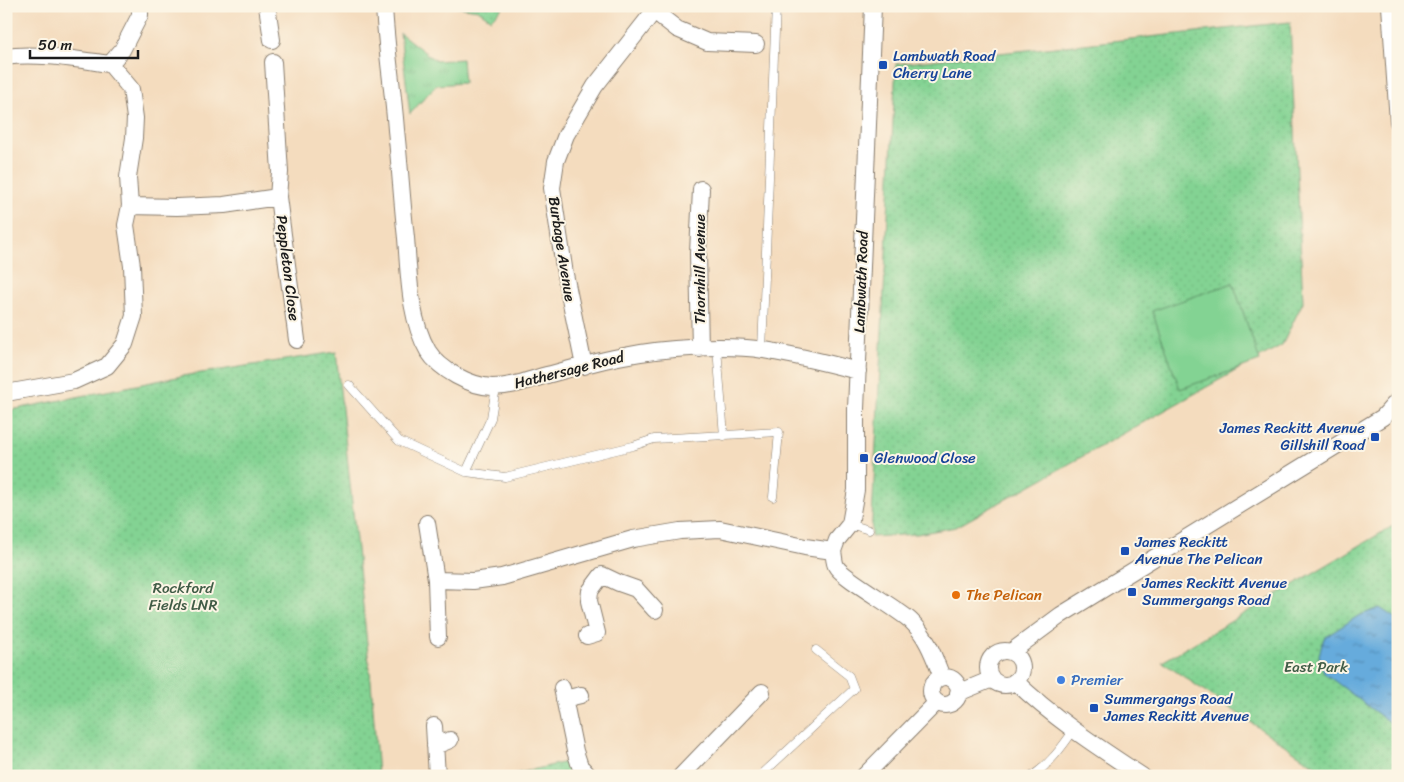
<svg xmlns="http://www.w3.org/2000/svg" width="1404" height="782" font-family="Sriracha,sans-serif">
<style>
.grass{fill:url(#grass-tufts);stroke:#507858}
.park{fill:url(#park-dots);stroke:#507858}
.pitch{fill:#83d393;stroke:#507858}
.water{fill:url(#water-ripples);stroke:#41647c}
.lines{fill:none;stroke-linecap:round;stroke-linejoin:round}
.service-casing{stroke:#887c6d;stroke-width:9}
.minor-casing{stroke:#887c6d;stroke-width:18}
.service{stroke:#fff;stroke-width:8}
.minor{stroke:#fff;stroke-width:16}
.transit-dot{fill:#1a4fb4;stroke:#fcf5e5;stroke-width:2}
.food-dot{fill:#e8710a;stroke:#fcf5e5;stroke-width:2}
.shop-dot{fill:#3f7fe0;stroke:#fcf5e5;stroke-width:2}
.labels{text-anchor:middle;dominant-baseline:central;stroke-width:4;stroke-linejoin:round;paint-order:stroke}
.transit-label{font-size:15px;fill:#164399;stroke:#fcf5e5;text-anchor:start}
.street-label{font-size:15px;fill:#1c1c1c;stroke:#fcf5e5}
.park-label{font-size:15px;fill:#405c46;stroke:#fcf5e5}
.food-label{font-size:15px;fill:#c56008;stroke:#fcf5e5;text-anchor:start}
.shop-label{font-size:15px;fill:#366cbe;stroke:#fcf5e5;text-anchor:start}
</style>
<defs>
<pattern id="grass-tufts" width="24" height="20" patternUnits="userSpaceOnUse" patternTransform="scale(1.25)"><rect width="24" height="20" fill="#83d393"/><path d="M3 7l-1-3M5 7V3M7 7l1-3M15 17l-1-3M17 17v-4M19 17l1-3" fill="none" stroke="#71b57e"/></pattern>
<pattern id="park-dots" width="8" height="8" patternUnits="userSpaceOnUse" patternTransform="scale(1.25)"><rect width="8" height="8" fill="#83d393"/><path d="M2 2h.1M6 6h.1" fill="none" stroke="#71b57e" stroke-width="1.8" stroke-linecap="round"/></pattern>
<pattern id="water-ripples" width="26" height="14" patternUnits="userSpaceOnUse" patternTransform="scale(1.25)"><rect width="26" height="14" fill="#66abdc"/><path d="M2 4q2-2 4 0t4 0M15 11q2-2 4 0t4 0" fill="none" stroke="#538ab2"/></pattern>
</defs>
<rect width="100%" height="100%" fill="#fcf5e5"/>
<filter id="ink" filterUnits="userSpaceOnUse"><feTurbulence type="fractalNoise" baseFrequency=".02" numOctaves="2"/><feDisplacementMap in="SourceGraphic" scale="10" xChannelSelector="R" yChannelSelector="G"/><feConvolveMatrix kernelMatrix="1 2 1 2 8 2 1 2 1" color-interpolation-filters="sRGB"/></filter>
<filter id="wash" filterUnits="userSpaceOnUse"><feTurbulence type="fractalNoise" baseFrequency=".0096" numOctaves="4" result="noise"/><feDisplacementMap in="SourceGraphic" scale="20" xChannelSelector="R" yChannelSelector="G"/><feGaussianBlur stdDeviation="1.12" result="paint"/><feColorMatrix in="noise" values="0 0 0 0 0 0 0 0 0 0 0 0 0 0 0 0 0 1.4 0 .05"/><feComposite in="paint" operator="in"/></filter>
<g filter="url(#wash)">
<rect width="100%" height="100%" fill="#f4dcbe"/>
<path class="grass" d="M400,33L436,61L462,59L464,83L436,85L410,114Z"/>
<path class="park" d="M452,6H504L491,19L478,10Z
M1290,22L1303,302L1282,345L956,527L917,534L871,537L896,64Z
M336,352L371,681L378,776H6V411L182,376Z
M1398,523V776H1330L1162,662Z
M570,761L578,776H511V775Z"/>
<path class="pitch" d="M1233,283L1260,361L1180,389L1152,311Z"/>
<path class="water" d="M1380,608L1398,620V729L1324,673L1319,655L1324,638L1358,616Z"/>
</g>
<g filter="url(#ink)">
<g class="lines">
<defs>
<path id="service" d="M717,348L724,436
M762,350L776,6
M349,385L399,441L466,472L491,418L496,387
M466,472L505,477L633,446L654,439L779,432L773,497
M850,524L869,530
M760,776L854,689L849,676L816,650
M1032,776C1050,764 1062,747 1074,730"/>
<path id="minor" d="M267,6L272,40
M384,6C386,48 393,89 396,130C400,166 402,202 406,238C409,274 409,318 428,351C440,370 470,386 492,387C511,387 526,381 543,376C570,369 597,361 624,356C663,348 725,344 764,350C796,355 827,363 858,371
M1390,6L1398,122
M654,11L677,29L707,42L756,44
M6,57C35,52 80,60 110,64L131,89L135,118L134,138L128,177L130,206L126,225L132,266L134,316L125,344L107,366L74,381L6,393
M273,62L280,172L278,197L297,340
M110,64L122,50L140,15V6
M130,206L177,207L224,205L278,197
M700,349L698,253L701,189
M584,366L565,274L552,188L556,161L566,135L595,86L658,6
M427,523L436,580L438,637
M833,551L837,540L850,524L856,490V409L873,6
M833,551C834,556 834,562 836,566C841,577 897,608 911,621C927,636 934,657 942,677
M436,580L473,581L502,577L633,539L680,531L720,529L805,547L833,551
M587,636L597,633L589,601L590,591L602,575L619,583L636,589L655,610
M988 668a17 17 0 1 1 34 0a17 17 0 1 1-34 0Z
M1011,652L1061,615L1383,417L1398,400
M931 691a14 14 0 1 1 28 0a14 14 0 1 1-28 0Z
M1015,681C1053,718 1098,747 1142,776
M562,688L575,751L580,766L589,776
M958,693L992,679
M564,699L581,695
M434,726L437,776
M435,746L450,740
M681,776L762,692
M864,776L937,702"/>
</defs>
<use href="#service" class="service-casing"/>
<use href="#minor" class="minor-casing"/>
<use href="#service" class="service"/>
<use href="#minor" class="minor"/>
</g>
</g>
<g class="transit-dot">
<rect x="878" y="60" width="10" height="10" rx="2.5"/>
<rect x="1370" y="432" width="10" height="10" rx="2.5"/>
<rect x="859" y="453" width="10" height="10" rx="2.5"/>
<rect x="1120" y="546" width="10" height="10" rx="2.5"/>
<rect x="1127" y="587" width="10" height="10" rx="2.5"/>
<rect x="1089" y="703" width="10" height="10" rx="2.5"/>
</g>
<circle class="food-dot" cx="956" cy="595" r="5"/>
<circle class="shop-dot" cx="1061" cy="680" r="5"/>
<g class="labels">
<g class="transit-label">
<text x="893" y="56">Lambwath Road<tspan x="893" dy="17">Cherry Lane</tspan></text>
<text x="1365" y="428" text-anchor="end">James Reckitt Avenue<tspan x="1365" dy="17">Gillshill Road</tspan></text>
<text x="874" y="458">Glenwood Close</text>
<text x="1135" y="542">James Reckitt<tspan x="1135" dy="17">Avenue The Pelican</tspan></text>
<text x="1142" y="583">James Reckitt Avenue<tspan x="1142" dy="17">Summergangs Road</tspan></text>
<text x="1104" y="699">Summergangs Road<tspan x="1104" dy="17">James Reckitt Avenue</tspan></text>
</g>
<g class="street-label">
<text transform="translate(562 249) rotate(81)">Burbage Avenue</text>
<text transform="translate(288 268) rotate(83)">Peppleton Close</text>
<text transform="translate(700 269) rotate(-90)">Thornhill Avenue</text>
<text transform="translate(861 282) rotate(-88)">Lambwath Road</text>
<text transform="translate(569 370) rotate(-14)">Hathersage Road</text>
</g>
<g class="park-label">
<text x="183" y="588">Rockford<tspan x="183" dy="17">Fields LNR</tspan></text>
<text x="1316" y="667">East Park</text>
</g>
<g class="food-label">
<text x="966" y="595">The Pelican</text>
</g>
<g class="shop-label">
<text x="1071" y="680">Premier</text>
</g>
</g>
<rect width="1404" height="782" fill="none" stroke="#fcf5e5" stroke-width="25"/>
<path d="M30 50v8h108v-8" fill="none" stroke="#1c1c1c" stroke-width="2.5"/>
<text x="38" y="50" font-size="15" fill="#1c1c1c" stroke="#fcf5e5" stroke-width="4" paint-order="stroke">50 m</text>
</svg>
